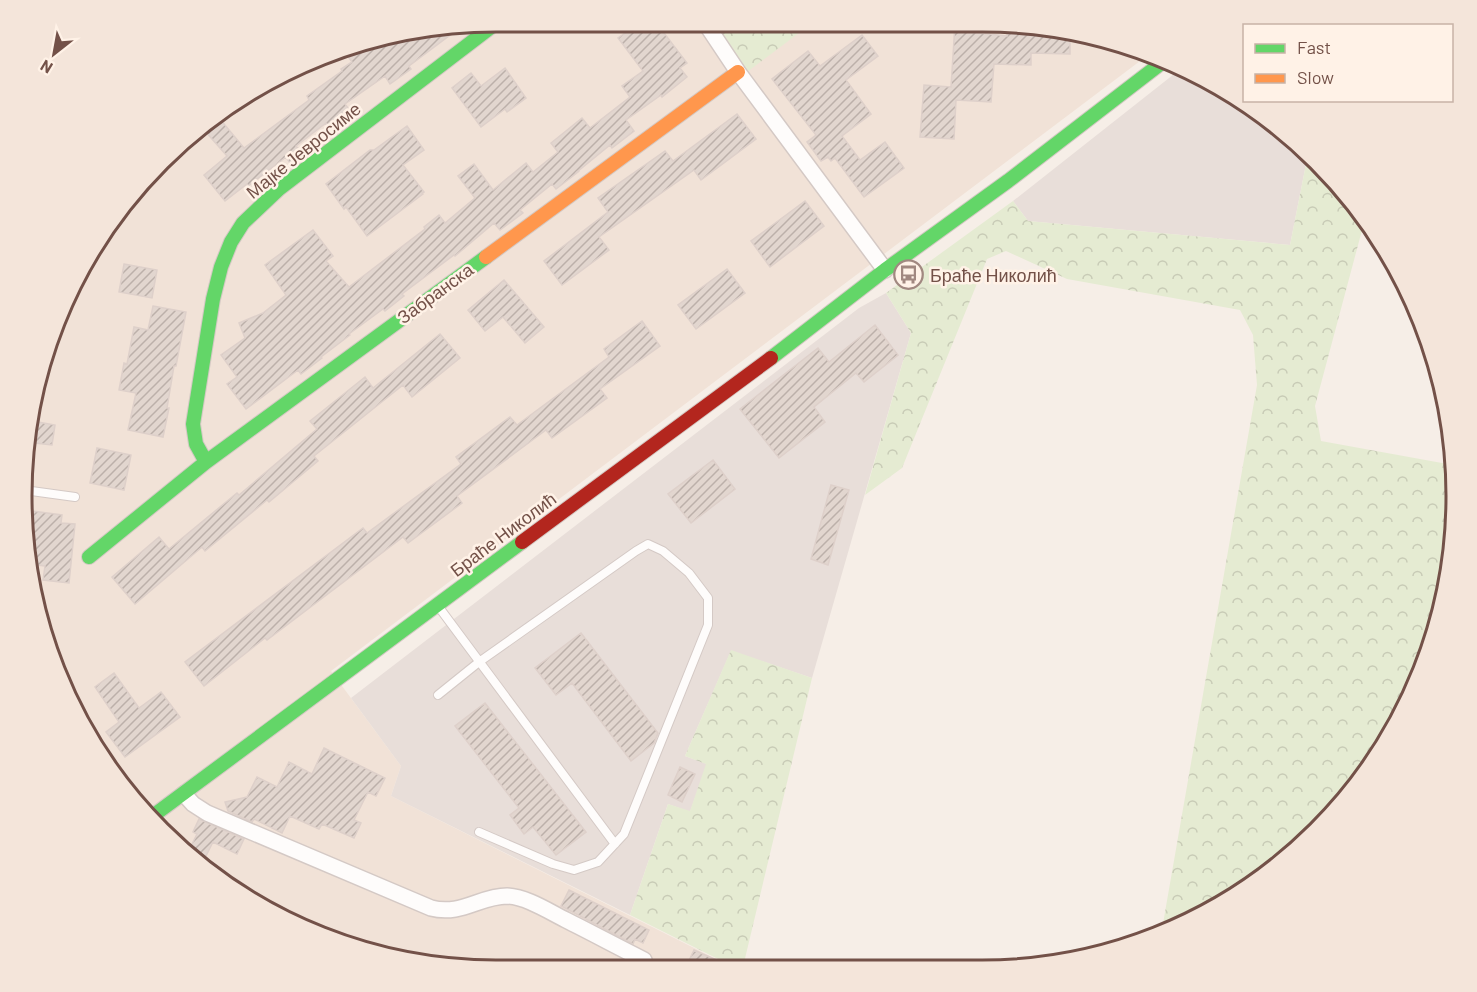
<svg xmlns="http://www.w3.org/2000/svg" width="1477" height="992" font-family="Barlow,sans-serif">
<style>
.residential{fill:#f1e2d7}
.industrial{fill:#e8ded9}
.forest{fill:url(#forest-crowns)}
.building{fill:url(#building-hatch);stroke:#ded0ca;stroke-width:1.5}
.lines{fill:none;stroke-linecap:round;stroke-linejoin:round}
.lane-casing{stroke:#d4c9c5;stroke-width:10}
.street-casing{stroke:#d4c9c5;stroke-width:18}
.fast-casing{stroke:#d4c9c4;stroke-width:16}
.slow-casing{stroke:#d4c9c4;stroke-width:16}
.jam-casing{stroke:#d4c9c4;stroke-width:16}
.lane{stroke:#fefcfb;stroke-width:8}
.street{stroke:#fefcfb;stroke-width:15}
.fast{stroke:#63d668;stroke-width:14}
.slow{stroke:#ff974d;stroke-width:14}
.jam{stroke:#b3261e;stroke-width:14}
.labels{text-anchor:middle;dominant-baseline:central;stroke-width:5;stroke-linejoin:round;paint-order:stroke}
.street-label{font-size:18px;fill:#735148;stroke:#fff2e7}
.poi-label{font-size:18px;fill:#735148;stroke:#fff2e7;text-anchor:start}
.rim{fill:none;stroke:#735148;stroke-width:3}
</style>
<defs>
<pattern id="forest-crowns" width="20" height="18" patternUnits="userSpaceOnUse" patternTransform="scale(1.5)"><rect width="20" height="18" fill="#e5ebd2"/><path d="M2 6a3 3 0 1 1 6 0M12 15a3 3 0 1 1 6 0" fill="none" stroke="#c8cbb6"/></pattern>
<pattern id="building-hatch" width="6" height="6" patternUnits="userSpaceOnUse" patternTransform="scale(1.5)"><rect width="6" height="6" fill="#e2d6cf"/><path d="M-1 1l2-2M0 6l6-6M5 7l2-2" fill="none" stroke="#bcb0aa"/></pattern>
</defs>
<rect width="100%" height="100%" fill="#f6eee7"/>
<path class="residential" d="M496,21H981L1073,30L1148,55L331,671L401,766L391,796L740,971H496L404,962L286,922L160,832L84,733L30,589L22,465L57,315L119,207L232,101L344,46Z"/>
<path class="industrial" d="M1183,67L1191,70L1308,154L1290,245L1028,221L1013,201Z
M886,293L911,333L812,678L731,651L685,756L707,764L690,812L668,804L630,915L391,796L401,766L351,698L859,308Z"/>
<path class="forest" d="M712,21H815L747,72Z
M1308,154L1317,160L1365,219L1315,406L1321,441L1453,465L1456,496L1447,588L1420,677L1376,760L1317,832L1245,891L1161,935L1257,385L1253,335L1240,310L1067,279L1006,251L987,259L902,468L865,495L911,333L886,293L1013,201L1028,221L1290,245Z
M731,650L812,678L742,971L630,915L668,804L690,811L706,764L685,756Z"/>
<path class="building" d="M643,21H682L664,33L687,63L680,68L687,77L662,97L661,95L626,120L634,131L612,148L610,145L577,172H578L556,189L552,184L520,210L523,213L500,230L494,223L455,256L454,255L402,294L404,296L385,311L383,309L349,334L350,335L321,357L322,358L301,374L298,370L246,409L227,384L237,377L221,355L245,338L239,323L263,313L286,295L265,265L313,230L333,256L326,261L349,287L425,229L424,227L439,215L445,223L475,198L458,176L474,164L493,190L526,163L533,172L558,152L551,143L582,118L590,128L630,97L622,86L643,71L618,38Z
M955,24L970,25V32L1007,36V30L1040,32V27L1070,30V54L1031,53V65L994,64L991,102L956,100L954,139L920,137L924,85L951,87Z
M461,27L409,66L411,69L390,84L385,76L345,104L351,112L329,127L326,123L296,146L303,154L290,163L286,157L248,186L247,184L225,201L204,175L227,156L205,131L220,119L244,148L309,100L307,96L342,71L341,69L352,62L349,58L372,41Z
M862,35L878,56L846,80L871,114L842,136L860,160L885,142L904,168L864,197L835,158L831,161L828,157L821,161L807,142L816,135L772,79L808,51L820,66Z
M505,68L526,98L507,112L505,109L481,127L452,88L471,73L481,86Z
M737,114L756,139L701,180L694,170L599,237L609,250L562,285L544,261L608,212L598,198L665,151L673,161Z
M407,126L424,150L403,165L424,192L422,193L423,194L367,236L346,207L344,209L326,184L370,150H374Z
M805,201L824,226L770,267L751,241Z
M124,264L157,270L152,298L119,292Z
M727,269L745,293L696,329L678,305Z
M504,280L544,327L525,343L503,317L485,331L468,310Z
M153,306L186,312L176,366H174L167,408H169L163,437L128,430L136,393L119,390L124,363L127,364L134,327L148,330Z
M642,321L660,346L600,389L607,398L552,438L546,430L457,496L462,503L408,543L403,537L267,640L265,638L204,686L185,662L363,528L367,533L461,464L456,457L510,417L517,425L609,357L604,349Z
M875,325L898,355L864,382L856,373L814,407L825,422L779,458L740,409L818,348L829,362Z
M440,334L460,358L412,397L403,385L314,456L318,461L269,502L267,500L205,551L202,547L135,604L112,577L159,537L169,549L237,493L239,495L317,429L310,421L365,377L373,388Z
M38,422L55,425L52,445L35,443Z
M97,448L131,455L124,490L90,483Z
M713,460L735,489L691,523L668,494Z
M831,485L849,490L828,565L811,559Z
M32,511L62,515L61,523L75,524L69,583L43,580L45,566L29,564L26,522H30Z
M581,633L658,733L654,743L631,761L572,683L556,695L535,668Z
M114,673L139,708L161,692L180,717L125,757L106,732L119,722L95,687Z
M485,703L586,832L556,855L533,827L524,834L510,815L519,808L455,726Z
M324,748L385,778L376,796L368,792L354,820L361,823L354,838L322,824L319,829L290,816L282,833L254,819L252,822L228,811L225,802L247,797L257,777L277,787L289,762L312,774Z
M680,767L695,774L682,802L668,795Z
M199,819L244,839L237,854L213,842L203,862L188,852L197,834L193,832Z
M569,890L649,930L643,943L635,939L633,944L561,906Z
M694,950L741,971H684Z"/>
<g class="lines">
<defs>
<path id="lane" d="M24,490L75,497
M438,606L615,844
M438,695L479,662L636,551L648,544L663,551L689,573L708,598V625L624,834L598,862L574,870L553,864L479,832"/>
<path id="street" d="M704,21L738,72L885,270
M184,794L193,804L207,813L431,908C461,916 480,896 507,896C527,897 548,911 566,920C592,933 618,947 644,960"/>
<path id="fast" d="M771,358L885,270L1008,181L1164,61
M206,462L196,444L193,424L213,299L221,267L231,242L243,223L279,189L499,21
M89,557L206,462L486,257
M150,818L522,542"/>
<path id="slow" d="M486,257L738,72"/>
<path id="jam" d="M522,542L771,358"/>
</defs>
<use href="#lane" class="lane-casing"/>
<use href="#street" class="street-casing"/>
<use href="#fast" class="fast-casing"/>
<use href="#slow" class="slow-casing"/>
<use href="#jam" class="jam-casing"/>
<use href="#lane" class="lane"/>
<use href="#street" class="street"/>
<use href="#fast" class="fast"/>
<use href="#slow" class="slow"/>
<use href="#jam" class="jam"/>
</g>
<defs>
<symbol id="bus-ring" viewBox="-11 -11 22 22"><circle r="9.5" fill="#fff2e7" stroke="#a18880" stroke-width="1.5"/><path d="M-5-6H5V4H4V6H2V4H-2V6H-4V4H-5ZM-3.5-4V0h7V-4ZM-3.5 1.2v1.5H-2V1.2ZM2 1.2v1.5H3.5V1.2Z" fill="#a18880"/></symbol>
</defs>
<g fill-rule="evenodd">
<use href="#bus-ring" x="892" y="258" width="33" height="33"/>
</g>
<g class="labels">
<g class="street-label">
<text transform="translate(303 150) rotate(-39)">Мајке Јевросиме</text>
<text transform="translate(435 293) rotate(-36)">Забранска</text>
<text transform="translate(503 534) rotate(-37)">Браће Николић</text>
</g>
<g class="poi-label">
<text x="930" y="275">Браће Николић</text>
</g>
</g>
<path d="M0 0H1477V992H0ZM496 32H982A464 464 0 0 1 1446 496V496A464 464 0 0 1 982 960H496A464 464 0 0 1 32 496V496A464 464 0 0 1 496 32Z" fill="#f4e5da" fill-rule="evenodd"/>
<path class="rim" d="M496 32H982A464 464 0 0 1 1446 496V496A464 464 0 0 1 982 960H496A464 464 0 0 1 32 496V496A464 464 0 0 1 496 32Z"/>
<rect x="1243" y="24" width="210" height="78" fill="#fff2e7" stroke="#c7b2a7" stroke-width="1.5"/>
<rect x="1255" y="44" width="30" height="9" fill="#63d668" stroke="#c7b2a7" stroke-width="1.5"/>
<text x="1297" y="54" font-size="18" fill="#735148">Fast</text>
<rect x="1255" y="74" width="30" height="9" fill="#ff974d" stroke="#c7b2a7" stroke-width="1.5"/>
<text x="1297" y="84" font-size="18" fill="#735148">Slow</text>
<g transform="translate(54 54) rotate(211)" stroke="#fff2e7" stroke-width="4.5" paint-order="stroke">
<path d="M0-4.5L10 22L0 15L-10 22Z" fill="#735148"/>
<text y="-9" font-size="16" font-weight="bold" text-anchor="middle" fill="#735148">N</text>
</g>
</svg>
